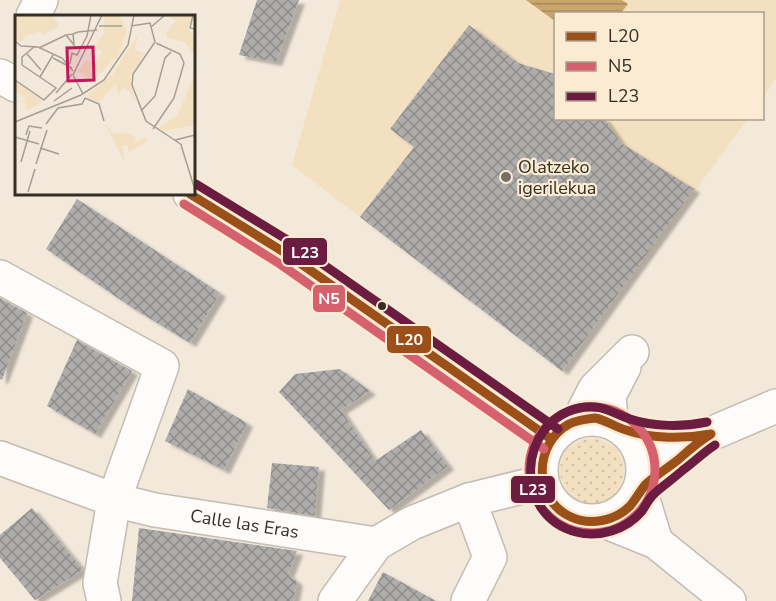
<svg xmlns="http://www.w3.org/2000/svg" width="776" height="601" font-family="'Nunito Sans',sans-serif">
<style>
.grass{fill:url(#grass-dots)}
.garden{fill:#f3e0c0}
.water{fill:url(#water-rules)}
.building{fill:url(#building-cross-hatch);filter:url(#shadow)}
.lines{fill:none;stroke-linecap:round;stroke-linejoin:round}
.street-casing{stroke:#c3bcb1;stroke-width:36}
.secondary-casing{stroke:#c3bcb1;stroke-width:36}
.street{stroke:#fdfcfa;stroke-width:33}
.secondary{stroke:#fdfcfa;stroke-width:33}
.bus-1-casing{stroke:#fbebd2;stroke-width:14}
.bus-2-casing{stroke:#fbebd2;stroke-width:14}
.bus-3-casing{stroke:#fbebd2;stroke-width:14}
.bus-1{stroke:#9b4f19;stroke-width:9}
.bus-2{stroke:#d6606d;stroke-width:9}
.bus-3{stroke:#6b1c40;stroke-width:9}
.poi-dot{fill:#766f65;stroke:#fbebd2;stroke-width:2}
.bus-dot{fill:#342e25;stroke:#fbebd2;stroke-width:2}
.labels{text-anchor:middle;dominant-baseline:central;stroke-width:4.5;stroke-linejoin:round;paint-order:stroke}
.poi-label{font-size:18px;fill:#342e25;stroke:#fbebd2;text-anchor:start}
.street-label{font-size:18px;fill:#342e25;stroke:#fbebd2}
.inset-road{fill:none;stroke:#a69e92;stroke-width:1.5}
.view{fill:#c2185b;fill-opacity:0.15;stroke:#c2185b;stroke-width:3}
.inset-edge{fill:none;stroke:#342e25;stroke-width:3}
.line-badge{stroke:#fbebd2;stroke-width:2}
.badge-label{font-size:16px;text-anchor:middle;font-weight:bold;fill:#fff}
</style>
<defs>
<pattern id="grass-dots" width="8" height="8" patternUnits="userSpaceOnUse" patternTransform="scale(1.5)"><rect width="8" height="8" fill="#f3e0c0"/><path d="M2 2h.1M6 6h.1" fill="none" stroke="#d1c0a5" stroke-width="1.8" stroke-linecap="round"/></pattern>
<pattern id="water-rules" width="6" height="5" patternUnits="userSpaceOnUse" patternTransform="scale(1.5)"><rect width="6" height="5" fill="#c9a66b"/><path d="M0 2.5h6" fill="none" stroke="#a48858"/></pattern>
<pattern id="building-cross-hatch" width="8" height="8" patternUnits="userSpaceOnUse" patternTransform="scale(1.5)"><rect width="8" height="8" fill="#afadab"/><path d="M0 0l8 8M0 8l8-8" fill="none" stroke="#8f8d8b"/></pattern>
<filter id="shadow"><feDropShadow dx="6" dy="4" stdDeviation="1.5" flood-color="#0004"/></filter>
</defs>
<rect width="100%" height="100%" fill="#f2e9db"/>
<path class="grass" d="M597,438C602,441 610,443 614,447C632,465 624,497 599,504C580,509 562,491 560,473C559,466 563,457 565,450L581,440Z"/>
<path class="garden" d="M340,0H776V79L763,98L762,14H556V118L748,119L562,371L292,165Z"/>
<path class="water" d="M526,0H622L628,4L621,13L556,14L555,21Z"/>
<path class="building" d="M257,0H299L276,62L239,55Z
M469,25L518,63L555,74V118H604L621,143L694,189L562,371L360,217L414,147L390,129Z
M77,199L220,293L190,343L131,307L46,249Z
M0,298L27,313L2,380L0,379Z
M77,340L132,371L95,434L47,406Z
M340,369L370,391L341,410L375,461L421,430L448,466L389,510L279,392L295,374Z
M188,389L247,423L224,470L165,441Z
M272,463L319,467L315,516L267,508Z
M32,508L83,570L35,600L0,558V535Z
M139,528L297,551L288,574L297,582L293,601H132Z
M383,572L436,601H368Z"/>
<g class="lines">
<defs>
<g id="street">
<path d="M33,16L41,0"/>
<path id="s1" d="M0,277L162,366L114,500L155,510L376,544"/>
<path d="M579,420L595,389L632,352"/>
<path d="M611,422L609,396L624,367"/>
<path d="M0,458L114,500L100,583L104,601"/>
<path d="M640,490L656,542"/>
<path d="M604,521L656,542L729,601"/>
<path d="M468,601L490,557L469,500"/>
</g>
<path id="secondary" d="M0,76L16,85
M190,194L287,254L551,439
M541 470a51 51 0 1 1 102 0a51 51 0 1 1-102 0Z
M625,430L658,438L708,435
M640,490L708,435L776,406
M335,601L376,544L412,523L469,500L542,482"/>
</defs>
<use href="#street" class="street-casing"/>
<use href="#secondary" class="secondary-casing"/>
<use href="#street" class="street"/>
<use href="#secondary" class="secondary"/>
<defs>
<path id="bus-1" d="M190,194L287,254L551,439
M595,418C606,420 615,427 626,430C652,439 684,439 711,434C699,441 689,450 679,459C668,468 656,475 646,484C640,491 636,499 630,506C615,521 590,526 571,517C533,500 533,444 569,424C577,420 586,419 595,418Z"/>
<path id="bus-2" d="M184,204L280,264L544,449
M529 470a63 63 0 1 1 126 0a63 63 0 1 1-126 0Z"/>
<path id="bus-3" d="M196,184L294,244L558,429
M707,422C683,427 654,427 630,419C612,413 600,403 579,408C517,422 513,516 576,532C599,538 626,530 642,511C646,505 649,498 655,493C664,485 674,478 683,470C694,462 704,452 715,445"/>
</defs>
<use href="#bus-1" class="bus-1-casing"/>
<use href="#bus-2" class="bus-2-casing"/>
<use href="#bus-3" class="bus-3-casing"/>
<use href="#bus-1" class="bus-1"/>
<use href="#bus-2" class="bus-2"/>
<use href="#bus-3" class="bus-3"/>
</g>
<circle class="poi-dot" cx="506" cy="177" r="6"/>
<circle class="bus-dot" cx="382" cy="306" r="5"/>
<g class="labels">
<g class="poi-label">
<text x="518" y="167">Olatzeko<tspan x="518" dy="21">igerilekua</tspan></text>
</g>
<g class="street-label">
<text stroke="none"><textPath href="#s1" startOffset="460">Calle las Eras</textPath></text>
</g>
</g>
<g transform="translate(15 15)">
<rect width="180" height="180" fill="#f2e9db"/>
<path d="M89,0H103L112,14L102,44L78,32L89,19ZM123,19L120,35L130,38L115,61L120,89L114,76L107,73L104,81L101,69L84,87L71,81L98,59ZM180,58V110L150,116L143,113L163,100ZM0,66L22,82L27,87L12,96L10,86L0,87L11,84L0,76ZM90,108L98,119L108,117L121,122L120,128L131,122L132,126L113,138V130H108L109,147Z" fill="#f3e0c0"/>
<path d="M151,0H177L173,15L180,21V40L170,27L152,23L151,17L161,6Z" fill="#f3e0c0"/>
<path d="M0,0H38L44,11L29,20L25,16L10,21L6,27L0,24ZM87,36L100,43L78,66L63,56L71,45L80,47Z" fill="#f3e0c0"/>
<path class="inset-road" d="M178,0L175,13L180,14M84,11H107M116,11L135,8L140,27M136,12L150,0M58,19L51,20L59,30L58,19L63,17L82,15M0,26L6,31L23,32L47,43L58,56M140,27L118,59L117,70L131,106L167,130M24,33L51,20M12,39L26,55M38,43L57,53M55,49L57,38L62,40L72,21L76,0M7,50V42L19,32M58,60L87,0M58,60L68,79M25,62L38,40M0,65L29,85L41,73L7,50M41,78L57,59M70,83L84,89L89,106M39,86L57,73M126,96L140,81L150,43L156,37M0,107L66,80L89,65L113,30L119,0M31,109L43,93L67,89L70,83M138,114L159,83L169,48L165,39L141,28M11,120L14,111L27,113M0,122L24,129M160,125L180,120M166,130L180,175M25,133L44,139M6,147L15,116M21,149L32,115M13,177L20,154"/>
<path class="view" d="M78,32L79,65L53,66L52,33Z"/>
<rect width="180" height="180" class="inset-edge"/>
</g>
<g class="line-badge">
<rect x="282" y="237" width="46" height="29" rx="6" fill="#6b1c40"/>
<rect x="312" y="284" width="34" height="29" rx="6" fill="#d6606d"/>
<rect x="386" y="325" width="46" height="29" rx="6" fill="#9b4f19"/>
<rect x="510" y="475" width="46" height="29" rx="6" fill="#6b1c40"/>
</g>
<g class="badge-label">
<text x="305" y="258">L23</text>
<text x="329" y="304">N5</text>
<text x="409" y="345">L20</text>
<text x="533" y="495">L23</text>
</g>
<rect x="554" y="12" width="210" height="108" fill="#fbebd2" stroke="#ab9f8d" stroke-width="1.5"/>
<rect x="566" y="32" width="30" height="9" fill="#9b4f19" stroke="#ab9f8d" stroke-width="1.5"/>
<text x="608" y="42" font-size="18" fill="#342e25">L20</text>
<rect x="566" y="62" width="30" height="9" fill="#d6606d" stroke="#ab9f8d" stroke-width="1.5"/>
<text x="608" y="72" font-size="18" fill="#342e25">N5</text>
<rect x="566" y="92" width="30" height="9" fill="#6b1c40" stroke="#ab9f8d" stroke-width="1.5"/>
<text x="608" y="102" font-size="18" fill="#342e25">L23</text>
</svg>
